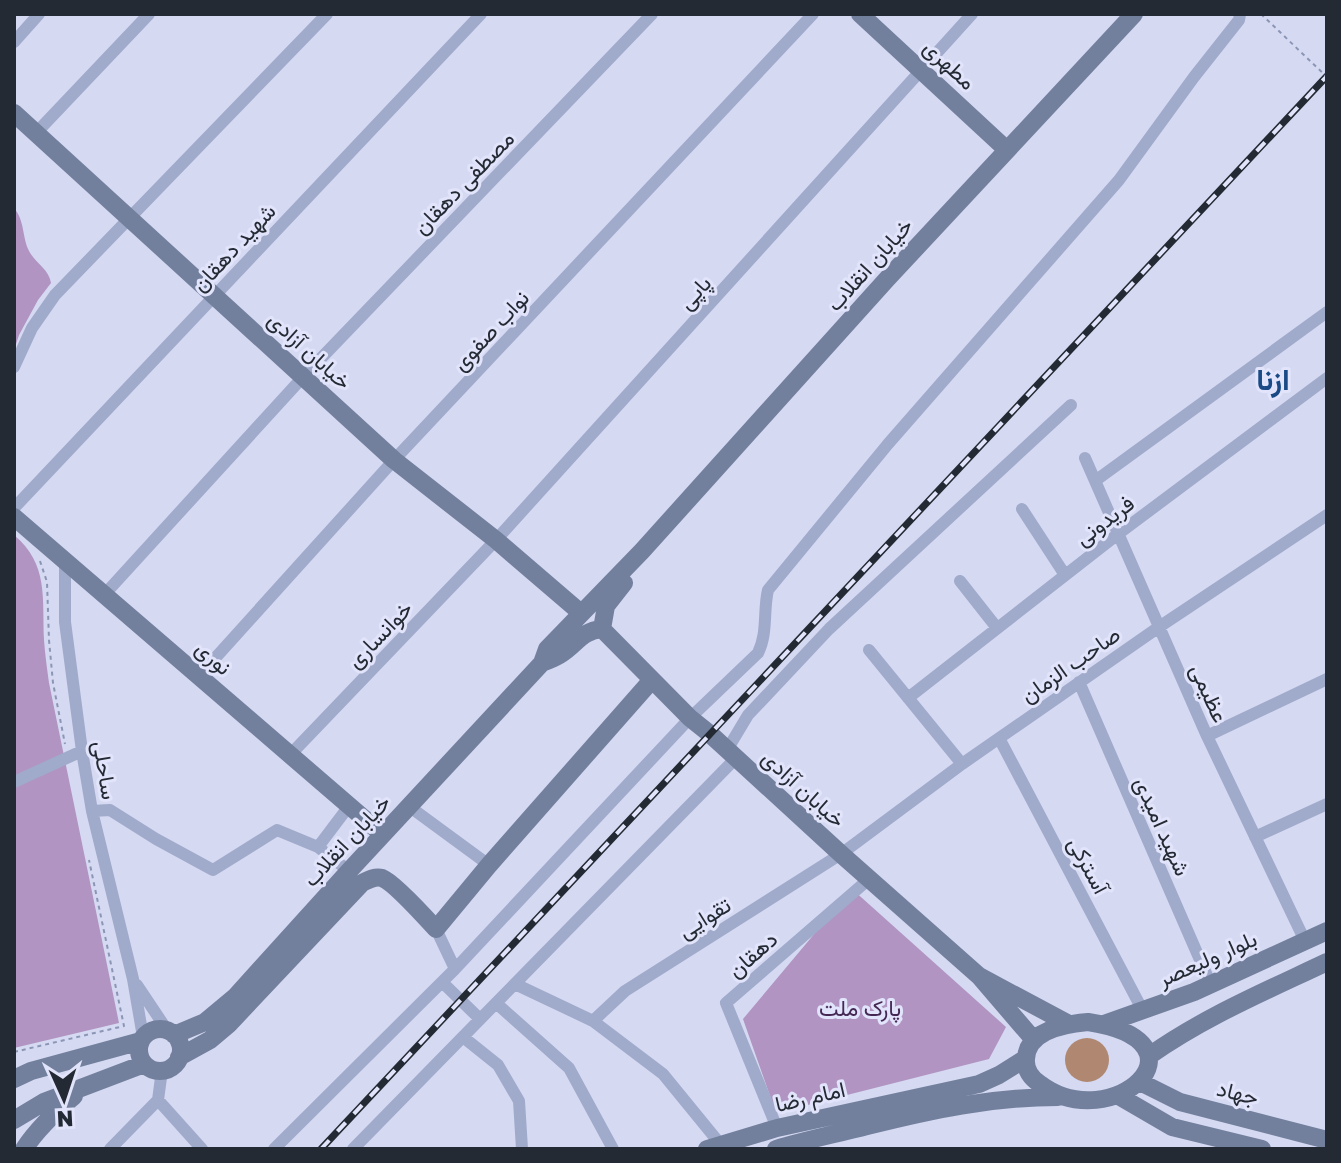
<svg xmlns="http://www.w3.org/2000/svg" width="1341" height="1163" font-family="'Golos Text',Vazirmatn,sans-serif">
<style>
.green{fill:#b194c1}
.water{fill:#b08872}
.lines{fill:none;stroke-linecap:round;stroke-linejoin:round}
.path{stroke:#8b96b5;stroke-width:2;stroke-dasharray:4 4;stroke-linecap:butt}
.street{stroke:#a0aaca;stroke-width:12}
.secondary{stroke:#72809d;stroke-width:18}
.rail-casing{stroke:#242a33;stroke-width:7}
.rail{stroke:#e1e4fa;stroke-width:4;stroke-dasharray:12;stroke-linecap:butt}
.path-bridge{stroke:#8b96b5;stroke-width:2;stroke-dasharray:4 4;stroke-linecap:butt}
.labels{text-anchor:middle;dominant-baseline:central;stroke-width:6;stroke-linejoin:round;paint-order:stroke}
.street-label{font-size:22px;fill:#242a33;stroke:#e1e4fa}
.park-label{font-size:22px;fill:#442753;stroke:#e1e4fa}
.district-label{font-size:30px;font-weight:bold;fill:#194a86;stroke:#e1e4fa}
</style>
<rect width="100%" height="100%" fill="#d5d9f2"/>
<path class="green" d="M14,208C25,221 22,237 29,251C35,263 49,269 51,283L38,300L19,335L14,350Z
M14,535C49,564 42,599 44,640C45,654 47,669 49,683L119,1023L14,1048Z
M852,889L1006,1027L989,1059L776,1113L743,1019Z"/>
<path class="water" d="M1065 1060a22 22 0 1 1 44 0a22 22 0 1 1-44 0Z"/>
<g class="lines">
<path class="path" d="M40,561L47,582L49,640L53,683L65,744
M14,1052L124,1026L89,860"/>
<path class="street" d="M14,42L39,14
M36,133L149,14
M14,367L32,328L55,295L327,14
M1085,458L1207,736L1305,941
M1095,481L1327,312
M14,508L481,14
M1022,509L1065,575
M65,562V622L82,751L92,811L133,979L143,1037
M960,581L997,628
M104,595L303,377L652,14
M869,650L962,764
M199,676L394,460L813,14
M1079,682L1211,985
M908,698L1118,534L1327,378
M1207,736L1327,679
M999,738L1143,1011
M727,750L748,715L829,629L1071,405
M290,755L496,540L972,14
M14,782L82,751
M410,807L489,865
M92,811L110,810L156,839L213,870L277,830L318,847L349,871
M1255,837L1327,804
M318,847L349,806
M455,969L690,718L758,653C768,633 763,611 768,590L888,444L1119,180L1194,77L1239,20L1240,14
M442,982L480,1019
M515,984L593,1021L663,1074L721,1145
M137,985L167,1030
M496,1003L569,1068L613,1149
M593,1021L625,991L841,854L962,764L1159,627L1327,515
M463,1037L498,1065L519,1101L522,1149
M158,1100L202,1149
M777,1128L726,1003L869,879
M110,1149L158,1100L162,1070
M274,1149L455,969L436,929
M353,1149L736,758"/>
<path class="secondary" d="M860,14L1007,150
M14,113L394,460L496,540L581,613
M14,517L382,834
M602,629L690,718L710,734L841,854L979,976
M602,629L606,606L624,583
M542,663L547,649L642,551L887,279L1134,14
M1088,1022C1217,1042 1112,1138 1040,1084C1031,1078 1025,1070 1026,1059C1027,1030 1065,1024 1088,1022Z
M1104,1024L1194,992L1327,931
M139 1050a21 21 0 1 1 42 0a21 21 0 1 1-42 0Z
M174,1035L205,1022L235,997L349,871L542,663C548,660 556,658 561,654C577,644 581,631 602,629
M1034,1040L979,976L1067,1023
M1149,1056C1204,1017 1266,991 1327,962
M179,1057L210,1040L229,1024L362,883C368,880 375,876 382,878C393,882 426,918 436,929L489,865L651,681
M14,1079L31,1071L141,1041
M1140,1082L1180,1102L1327,1140
M1117,1095L1172,1127L1262,1149
M14,1120L44,1102L144,1064
M24,1149C38,1128 55,1112 74,1096
M707,1149L777,1128L979,1084L999,1075L1026,1058
M776,1149C806,1140 836,1134 867,1126C931,1110 991,1097 1058,1097"/>
<defs>
<path id="rail" d="M321,1149L1327,76"/>
</defs>
<use href="#rail" class="rail-casing"/>
<use href="#rail" class="rail"/>
<path class="path-bridge" d="M1261,14L1327,77"/>
</g>
<g class="labels">
<g class="street-label">
<text transform="translate(950 64) rotate(43)">مطهری</text>
<text transform="translate(463 182) rotate(-46)">مصطفی دهقان</text>
<text transform="translate(233 247) rotate(-47)">شهید دهقان</text>
<text transform="translate(869 264) rotate(-48)">خیابان انقلاب</text>
<text transform="translate(694 292) rotate(-48)">پاپی</text>
<text transform="translate(490 330) rotate(-47)">نواب صفوی</text>
<text transform="translate(310 350) rotate(42)">خیابان آزادی</text>
<text transform="translate(1104 520) rotate(-37)">فریدونی</text>
<text transform="translate(379 634) rotate(-46)">خوانساری</text>
<text transform="translate(214 657) rotate(41)">نوری</text>
<text transform="translate(1070 664) rotate(-35)">صاحب الزمان</text>
<text transform="translate(1210 693) rotate(66)">عظیمی</text>
<text transform="translate(106 770) rotate(81)">ساحلی</text>
<text transform="translate(804 788) rotate(42)">خیابان آزادی</text>
<text transform="translate(1163 826) rotate(66)">شهید امیدی</text>
<text transform="translate(346 840) rotate(-47)">خیابان انقلاب</text>
<text transform="translate(1089 865) rotate(62)">آسترکی</text>
<text transform="translate(704 917) rotate(-32)">تقوایی</text>
<text transform="translate(752 954) rotate(-41)">دهقان</text>
<text transform="translate(1207 958) rotate(-24)">بلوار ولیعصر</text>
<text transform="translate(1238 1092) rotate(14)">جهاد</text>
<text transform="translate(810 1096) rotate(-13)">امام رضا</text>
</g>
<g class="park-label">
<text x="860" y="1007">پارک ملت</text>
</g>
<g class="district-label">
<text x="1273" y="379">ازنا</text>
</g>
</g>
<rect width="1341" height="1163" fill="none" stroke="#242a33" stroke-width="32"/>
<g transform="translate(64 1099) rotate(177)" stroke="#e1e4fa" stroke-width="6" paint-order="stroke">
<path d="M0-6L14 30L0 20L-14 30Z" fill="#242a33"/>
<text y="-12" font-size="22" font-weight="bold" text-anchor="middle" fill="#242a33">N</text>
</g>
</svg>
